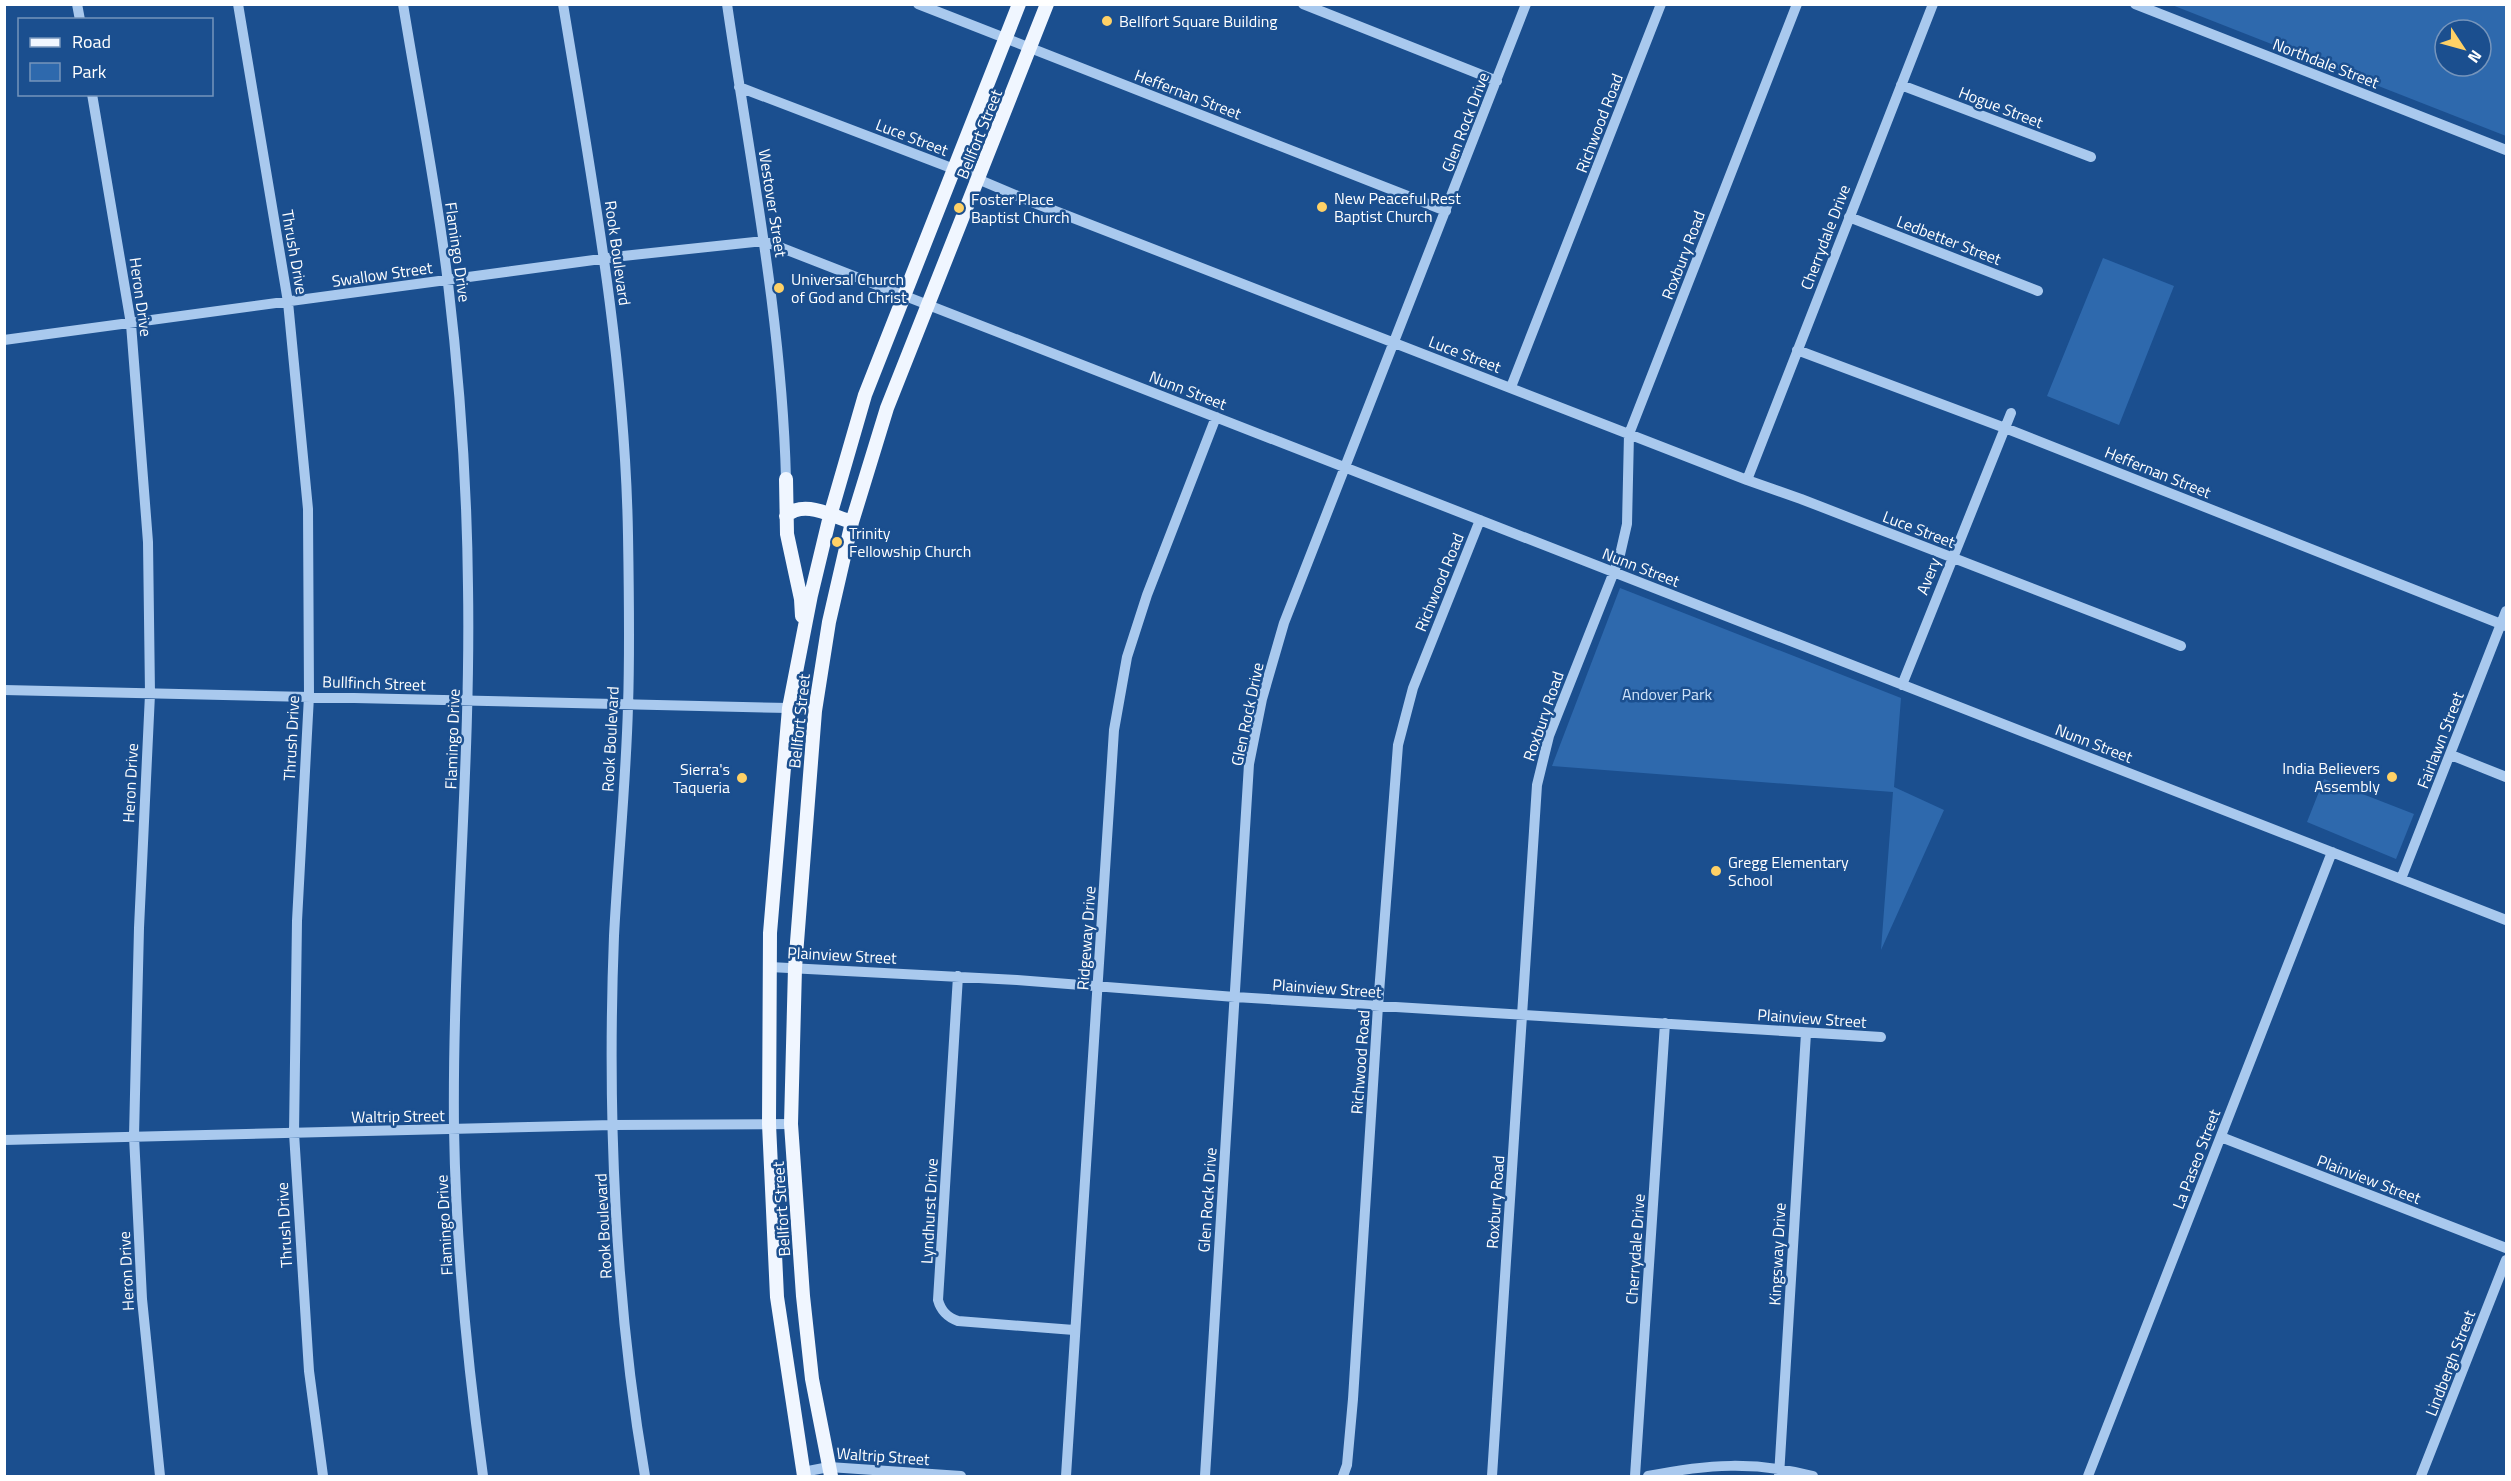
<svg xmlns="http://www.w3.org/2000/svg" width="2511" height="1481" font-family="'Titillium Web',sans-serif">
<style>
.green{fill:#2e69ad;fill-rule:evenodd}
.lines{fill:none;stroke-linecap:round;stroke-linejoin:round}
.minor{stroke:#a9c9ee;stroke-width:10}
.major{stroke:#f0f6ff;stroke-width:14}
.poi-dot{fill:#ffd166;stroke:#1b4f8f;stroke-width:2}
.labels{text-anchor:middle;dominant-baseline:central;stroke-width:5;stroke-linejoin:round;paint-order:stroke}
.poi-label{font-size:16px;fill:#fff;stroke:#1b4f8f;text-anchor:start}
.street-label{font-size:16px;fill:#fff;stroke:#1b4f8f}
.park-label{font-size:16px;fill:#cfe3fa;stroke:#1b4f8f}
</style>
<rect width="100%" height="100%" fill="#1b4f8f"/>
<path class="green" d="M2172,5H2506V136ZM2445,30H2481V66H2445Z
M2103,258L2174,286L2119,425L2047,396Z
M1620,588L1901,698L1894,787L1944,810L1881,950L1893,792L1552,766Z
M2324,779L2414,814L2396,859L2307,822Z"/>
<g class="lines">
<path class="minor" d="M77,4L80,20
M238,4L288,302L308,509L309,696L297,921L294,1133L309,1371L323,1476
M403,4C418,97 437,190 448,283C460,384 467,486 468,587C471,768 452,948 454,1129C456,1245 467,1361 483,1476
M563,4C592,181 625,356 628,535C629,592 630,649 628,706C626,783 618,859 614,936C607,1113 615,1302 645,1476
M727,4C750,162 782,319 786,479
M918,4L1446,211
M1303,4L1497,81
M2135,4L2506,150
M1901,85L2091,157
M739,87L954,169L1032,202L1747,480L1801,499L2181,646
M92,94L131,324L148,542L150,694L139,928L134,1136L142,1299L160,1476
M1849,217L2038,291
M4,340L623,256L764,241L2506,920
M1797,350L2005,428L2506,626
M1511,387L1661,4
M1747,480L1933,4
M1902,685L2011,413
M4,690L789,708L815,711
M2451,755L2506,777
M2401,879L2506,611
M770,967L1017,980L1235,997L1881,1037
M958,976L938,1300C941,1311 947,1317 958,1321L1074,1330
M2221,1137L2506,1248
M4,1140L613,1125L791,1124
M803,1472L829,1467L961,1476
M1066,1476L1114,730L1127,657L1147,595L1216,417
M1205,1476L1249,764L1262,699L1284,623L1526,4
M1343,1476L1347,1465L1353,1399L1378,1006L1398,745L1413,688L1480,520
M1492,1476L1537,785L1549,736L1619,559L1627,524L1629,434L1797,4
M1635,1476L1665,1023
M1648,1476C1707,1464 1755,1461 1813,1476
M1779,1476L1806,1033
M2088,1476L2332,852
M2421,1476L2506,1260"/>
<path class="major" d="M786,479L787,534L801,599L802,616
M786,516C804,499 831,516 852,522
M804,1476L777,1297L769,1124L770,933L789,708L811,595L830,516L865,395L1019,4
M831,1476L812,1379L803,1296L791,1124L795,968L815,711L829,622L852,522L887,408L1047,4"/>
</g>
<g class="poi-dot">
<circle cx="1107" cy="21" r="6"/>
<circle cx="1322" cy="207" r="6"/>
<circle cx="959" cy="208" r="6"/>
<circle cx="779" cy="288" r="6"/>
<circle cx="837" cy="542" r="6"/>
<circle cx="2392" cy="777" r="6"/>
<circle cx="742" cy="778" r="6"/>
<circle cx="1716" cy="871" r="6"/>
</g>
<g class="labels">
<g class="poi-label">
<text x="1119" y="21">Bellfort Square Building</text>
<text x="1334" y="198">New Peaceful Rest<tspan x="1334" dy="18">Baptist Church</tspan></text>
<text x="971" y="199">Foster Place<tspan x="971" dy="18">Baptist Church</tspan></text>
<text x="791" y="279">Universal Church<tspan x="791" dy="18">of God and Christ</tspan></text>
<text x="849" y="533">Trinity<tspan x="849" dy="18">Fellowship Church</tspan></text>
<text x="2380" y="768" text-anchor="end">India Believers<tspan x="2380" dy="18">Assembly</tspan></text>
<text x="730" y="769" text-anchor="end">Sierra's<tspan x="730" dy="18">Taqueria</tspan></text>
<text x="1728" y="862">Gregg Elementary<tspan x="1728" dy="18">School</tspan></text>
</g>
<g class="street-label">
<text transform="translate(2326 63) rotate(21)">Northdale Street</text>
<text transform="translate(1188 94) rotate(21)">Heffernan Street</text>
<text transform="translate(2001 107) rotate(21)">Hogue Street</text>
<text transform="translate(1465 122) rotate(-69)">Glen Rock Drive</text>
<text transform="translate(1599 123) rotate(-69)">Richwood Road</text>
<text transform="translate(979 134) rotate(-68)">Bellfort Street</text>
<text transform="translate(912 137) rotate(21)">Luce Street</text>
<text transform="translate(773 203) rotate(81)">Westover Street</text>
<text transform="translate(1825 237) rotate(-69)">Cherrydale Drive</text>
<text transform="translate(1949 240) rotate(21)">Ledbetter Street</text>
<text transform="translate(295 252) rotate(80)">Thrush Drive</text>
<text transform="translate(458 252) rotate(82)">Flamingo Drive</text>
<text transform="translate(618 253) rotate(82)">Rook Boulevard</text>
<text transform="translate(1683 255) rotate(-69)">Roxbury Road</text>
<text transform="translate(382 274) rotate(-8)">Swallow Street</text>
<text transform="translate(141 297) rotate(82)">Heron Drive</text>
<text transform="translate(1465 354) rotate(21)">Luce Street</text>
<text transform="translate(1188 390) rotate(21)">Nunn Street</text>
<text transform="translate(2158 472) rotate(22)">Heffernan Street</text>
<text transform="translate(1919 529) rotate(21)">Luce Street</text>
<text transform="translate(1641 567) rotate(21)">Nunn Street</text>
<text transform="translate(1928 576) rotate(-69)">Avery</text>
<text transform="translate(1439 582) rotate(-68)">Richwood Road</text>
<text transform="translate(374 683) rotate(2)">Bullfinch Street</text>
<text transform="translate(1247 714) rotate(-78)">Glen Rock Drive</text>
<text transform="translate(1543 716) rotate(-71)">Roxbury Road</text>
<text transform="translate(799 721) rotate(-84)">Bellfort Street</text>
<text transform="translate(291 738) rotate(-87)">Thrush Drive</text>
<text transform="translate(452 739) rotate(-88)">Flamingo Drive</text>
<text transform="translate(610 739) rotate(-87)">Rook Boulevard</text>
<text transform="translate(2440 740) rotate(-69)">Fairlawn Street</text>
<text transform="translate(2094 743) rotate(21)">Nunn Street</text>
<text transform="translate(130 783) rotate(-87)">Heron Drive</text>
<text transform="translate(1086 938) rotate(-86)">Ridgeway Drive</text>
<text transform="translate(842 955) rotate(3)">Plainview Street</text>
<text transform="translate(1327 988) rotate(4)">Plainview Street</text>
<text transform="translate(1812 1018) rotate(4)">Plainview Street</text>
<text transform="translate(1360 1062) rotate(-86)">Richwood Road</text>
<text transform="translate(398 1116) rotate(-1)">Waltrip Street</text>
<text transform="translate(2196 1159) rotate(-69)">La Paseo Street</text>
<text transform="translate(2369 1179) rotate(21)">Plainview Street</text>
<text transform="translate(1207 1200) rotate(-86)">Glen Rock Drive</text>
<text transform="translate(1495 1202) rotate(-86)">Roxbury Road</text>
<text transform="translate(781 1209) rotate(-94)">Bellfort Street</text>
<text transform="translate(929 1211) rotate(-87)">Lyndhurst Drive</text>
<text transform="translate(284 1225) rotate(-93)">Thrush Drive</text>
<text transform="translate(444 1225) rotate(-93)">Flamingo Drive</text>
<text transform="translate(603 1226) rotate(-93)">Rook Boulevard</text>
<text transform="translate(1635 1249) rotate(-86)">Cherrydale Drive</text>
<text transform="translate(1777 1254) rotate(-87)">Kingsway Drive</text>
<text transform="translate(126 1271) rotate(-93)">Heron Drive</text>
<text transform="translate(2450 1363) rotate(-69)">Lindbergh Street</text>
<text transform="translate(883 1456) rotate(4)">Waltrip Street</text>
</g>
<g class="park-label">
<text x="1667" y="694">Andover Park</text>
</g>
</g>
<rect width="2511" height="1481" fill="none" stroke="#ffffff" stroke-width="12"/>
<rect x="18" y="18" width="195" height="78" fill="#1b4f8f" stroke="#7695bc" stroke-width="1.5"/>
<rect x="30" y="38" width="30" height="9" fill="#f0f6ff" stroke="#7695bc" stroke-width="1.5"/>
<text x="72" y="48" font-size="18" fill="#ffffff">Road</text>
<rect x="30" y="63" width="30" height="18" fill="#2e69ad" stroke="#7695bc" stroke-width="1.5"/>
<text x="72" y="78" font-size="18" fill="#ffffff">Park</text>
<g transform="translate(2463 48) rotate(126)"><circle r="28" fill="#1b4f8f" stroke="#7695bc" stroke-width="1.5"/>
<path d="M0-4.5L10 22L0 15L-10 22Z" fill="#ffd166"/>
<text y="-9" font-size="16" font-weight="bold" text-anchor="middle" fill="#ffffff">N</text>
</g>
</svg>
